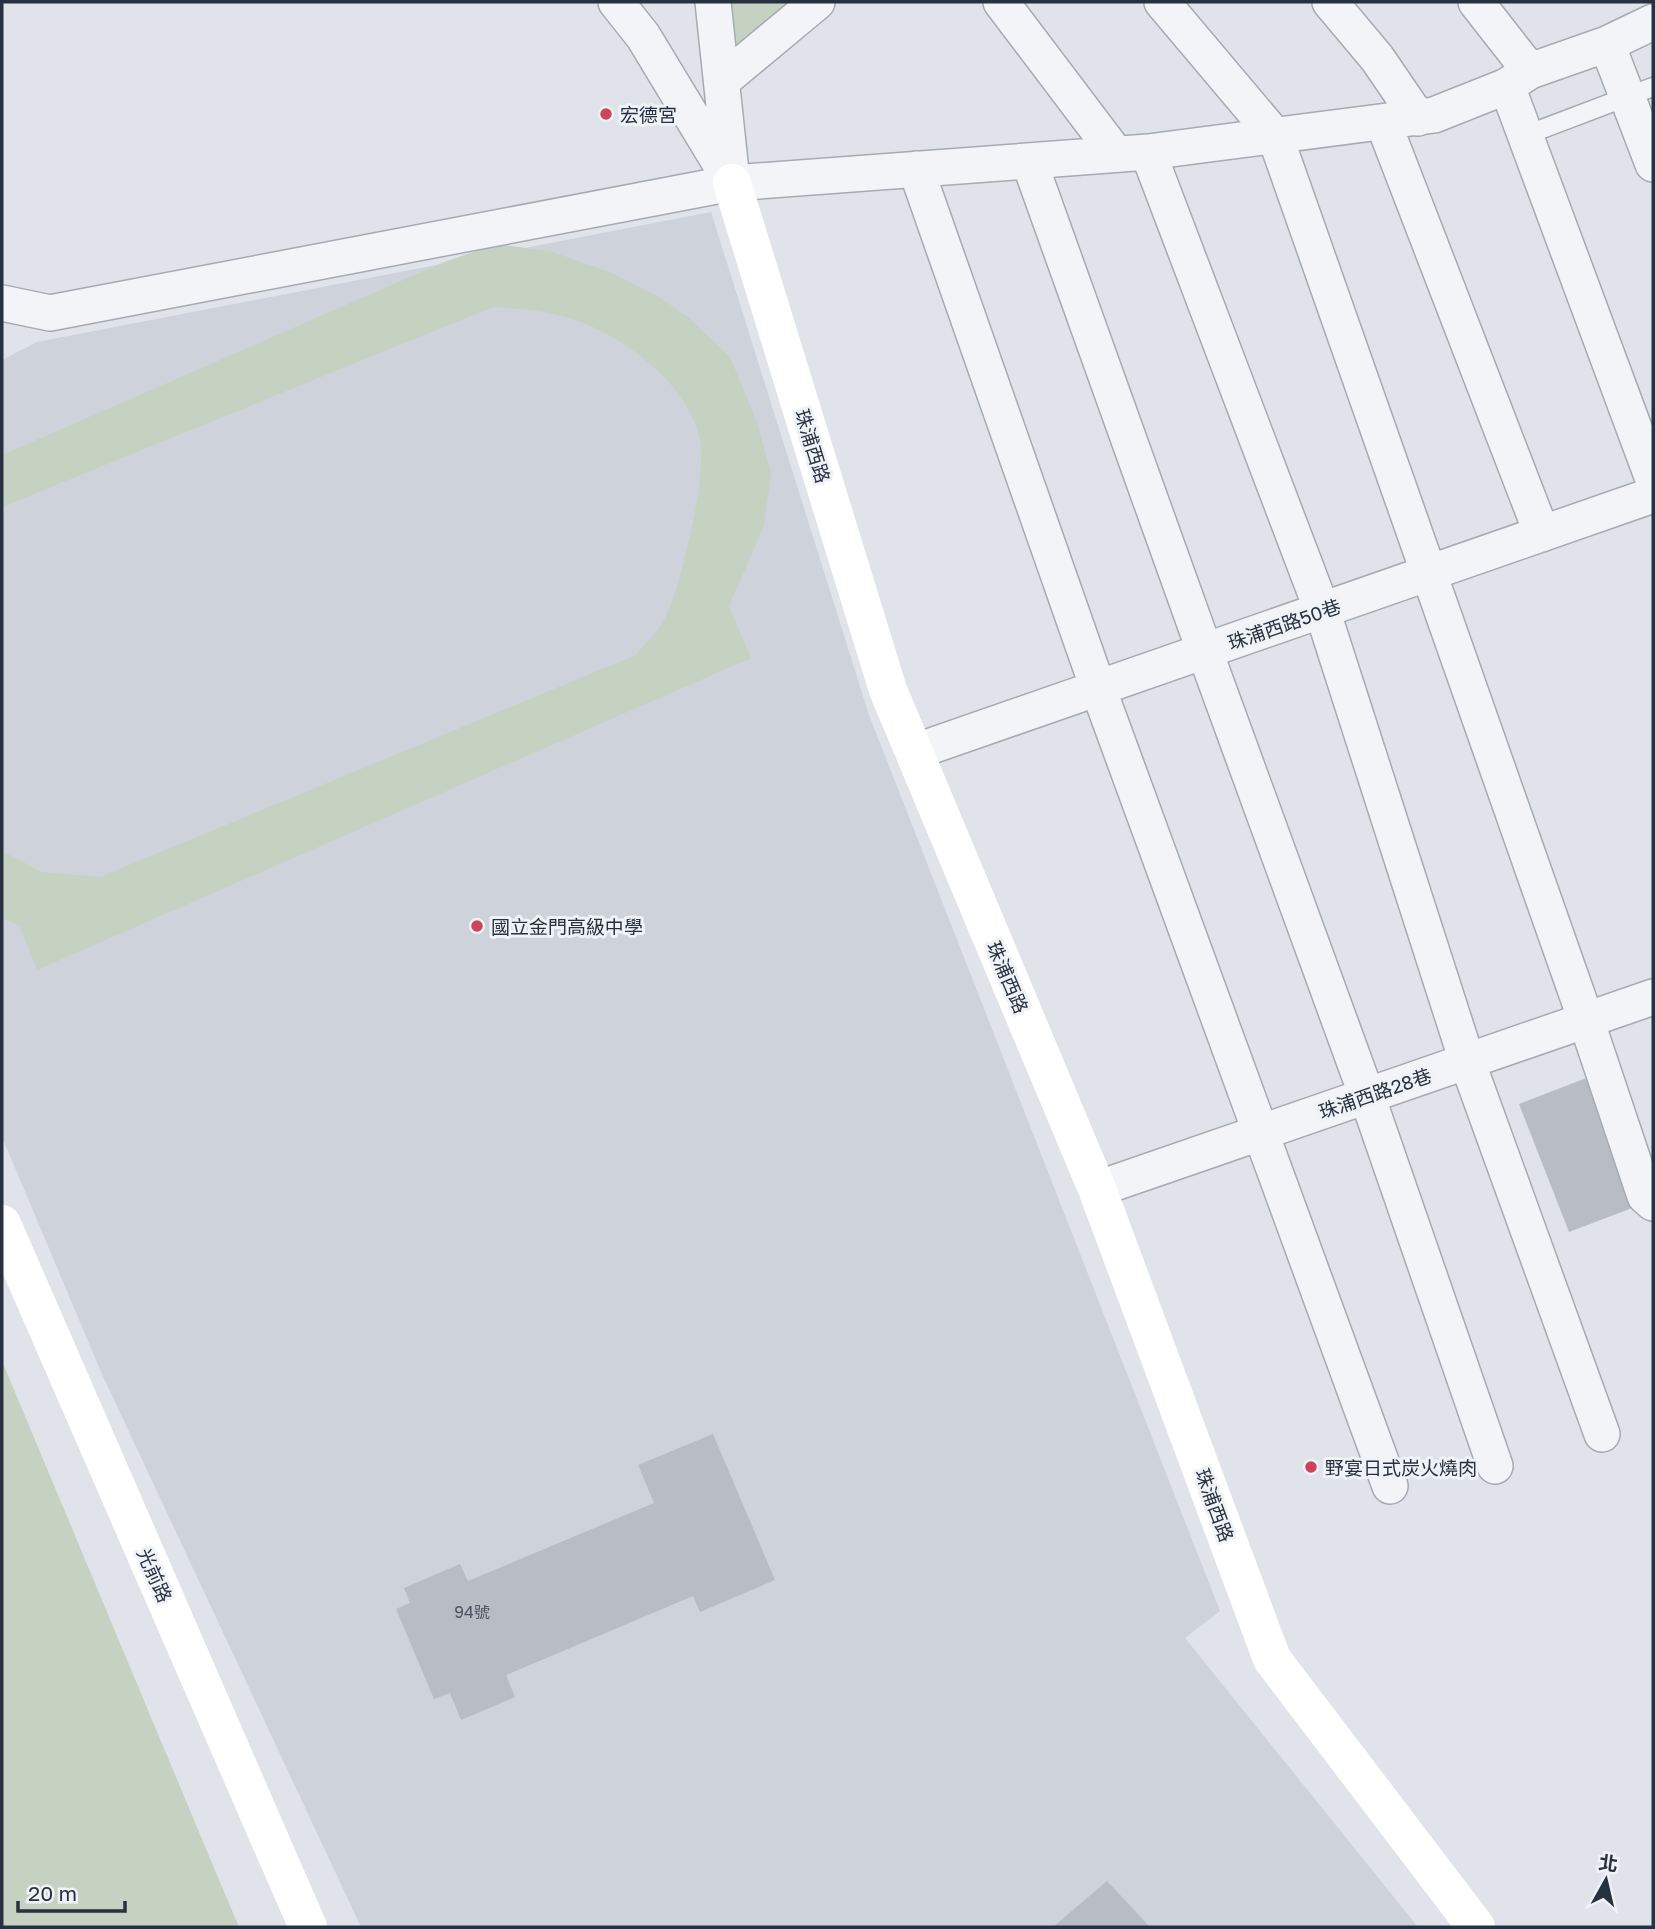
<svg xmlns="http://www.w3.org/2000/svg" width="1655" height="1929" font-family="'Golos Text','Noto Sans TC',sans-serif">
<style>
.built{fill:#ced2db}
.green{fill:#c5d2c1}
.building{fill:#b7bcc5}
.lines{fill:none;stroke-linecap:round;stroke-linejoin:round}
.lane-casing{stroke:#a5aab3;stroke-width:21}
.street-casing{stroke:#a5aab3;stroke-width:38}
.lane{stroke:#f2f4f7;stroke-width:18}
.street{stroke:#f2f4f7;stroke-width:35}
.secondary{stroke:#fff;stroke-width:38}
.poi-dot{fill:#cd455a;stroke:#eff2f6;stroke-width:2.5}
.labels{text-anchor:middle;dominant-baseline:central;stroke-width:6;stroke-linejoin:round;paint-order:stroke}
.number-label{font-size:16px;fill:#4c5461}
.poi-label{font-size:19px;fill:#283140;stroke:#eff2f6;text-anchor:start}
.street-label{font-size:19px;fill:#283140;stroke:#eff2f6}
</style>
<rect width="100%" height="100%" fill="#e0e3e9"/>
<path class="built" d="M711,212L869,715L1220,1611L1185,1638L1418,1927H361L101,1372L2,1137V360L37,342Z"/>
<path class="green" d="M730,2H794L736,52Z
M495,244L550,251L612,273L659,297L688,317L730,357L757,422L771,473L764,526L729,606L751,658L37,970L20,926L2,918V851L42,872L100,877L636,655C645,643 659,631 665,618C678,590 684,560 691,531C697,503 704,470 700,441C692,390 632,343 586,324C556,311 524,309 493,307L2,507V455L442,263Z
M2,1361L217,1875L239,1927H2Z"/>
<path class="building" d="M1597,1074L1648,1202L1569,1232L1519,1104Z
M713,1434L775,1580L700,1612L693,1596L506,1675L515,1697L461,1720L450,1693L434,1699L396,1609L410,1603L404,1588L460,1564L468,1581L654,1503L638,1465Z
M1107,1881L1150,1927H1053Z"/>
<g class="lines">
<defs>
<path id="lane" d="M1526,135L1653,87"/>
<path id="street" d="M616,2L643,36L732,183
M713,2L731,172
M1001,2L1116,154
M1162,2L1275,136L1586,1020L1645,1196L1653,1203
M1330,2L1377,58L1418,118
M1476,2L1530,71
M1607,44L1653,164
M722,81L817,2
M1507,86L1653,479
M1383,122L1542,534
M1148,152L1322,610L1467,1061L1602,1434
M1029,161L1205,652L1367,1096L1495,1466
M916,169L1098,688L1390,1486
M2,303L50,313L732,183L1148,152L1434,115L1507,86L1530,71L1607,44L1653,22
M914,752L1653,495
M1097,1189L1653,997"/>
</defs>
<use href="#lane" class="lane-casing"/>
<use href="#street" class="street-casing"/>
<use href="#lane" class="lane"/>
<use href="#street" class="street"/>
<path class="secondary" d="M732,183L888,690L1097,1189L1272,1659L1476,1927
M2,1224L308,1927"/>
</g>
<g class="poi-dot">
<circle cx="606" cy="114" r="7"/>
<circle cx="477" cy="926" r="7"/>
<circle cx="1311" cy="1467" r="7"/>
</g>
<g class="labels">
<g class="number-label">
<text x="472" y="1612">94號</text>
</g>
<g class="poi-label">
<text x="620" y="114">宏德宮</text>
<text x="491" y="926">國立金門高級中學</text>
<text x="1325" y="1467">野宴日式炭火燒肉</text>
</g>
<g class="street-label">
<text transform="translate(813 446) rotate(73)">珠浦西路</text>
<text transform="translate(1284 624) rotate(-19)">珠浦西路50巷</text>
<text transform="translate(1008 977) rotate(67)">珠浦西路</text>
<text transform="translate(1375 1093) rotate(-19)">珠浦西路28巷</text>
<text transform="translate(1215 1505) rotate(70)">珠浦西路</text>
<text transform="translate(155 1575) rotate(66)">光前路</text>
</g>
</g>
<rect width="1655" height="1929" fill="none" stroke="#283140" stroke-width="7"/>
<g transform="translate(1606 1880) rotate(8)" stroke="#eff2f6" stroke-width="5" paint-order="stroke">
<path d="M0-5L12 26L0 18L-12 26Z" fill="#283140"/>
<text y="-10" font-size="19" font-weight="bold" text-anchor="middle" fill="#283140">北</text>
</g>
<path d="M18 1901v10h107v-10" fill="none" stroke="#283140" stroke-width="3.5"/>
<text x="28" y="1901" font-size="21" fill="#283140" stroke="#eff2f6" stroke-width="5" paint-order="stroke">20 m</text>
</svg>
